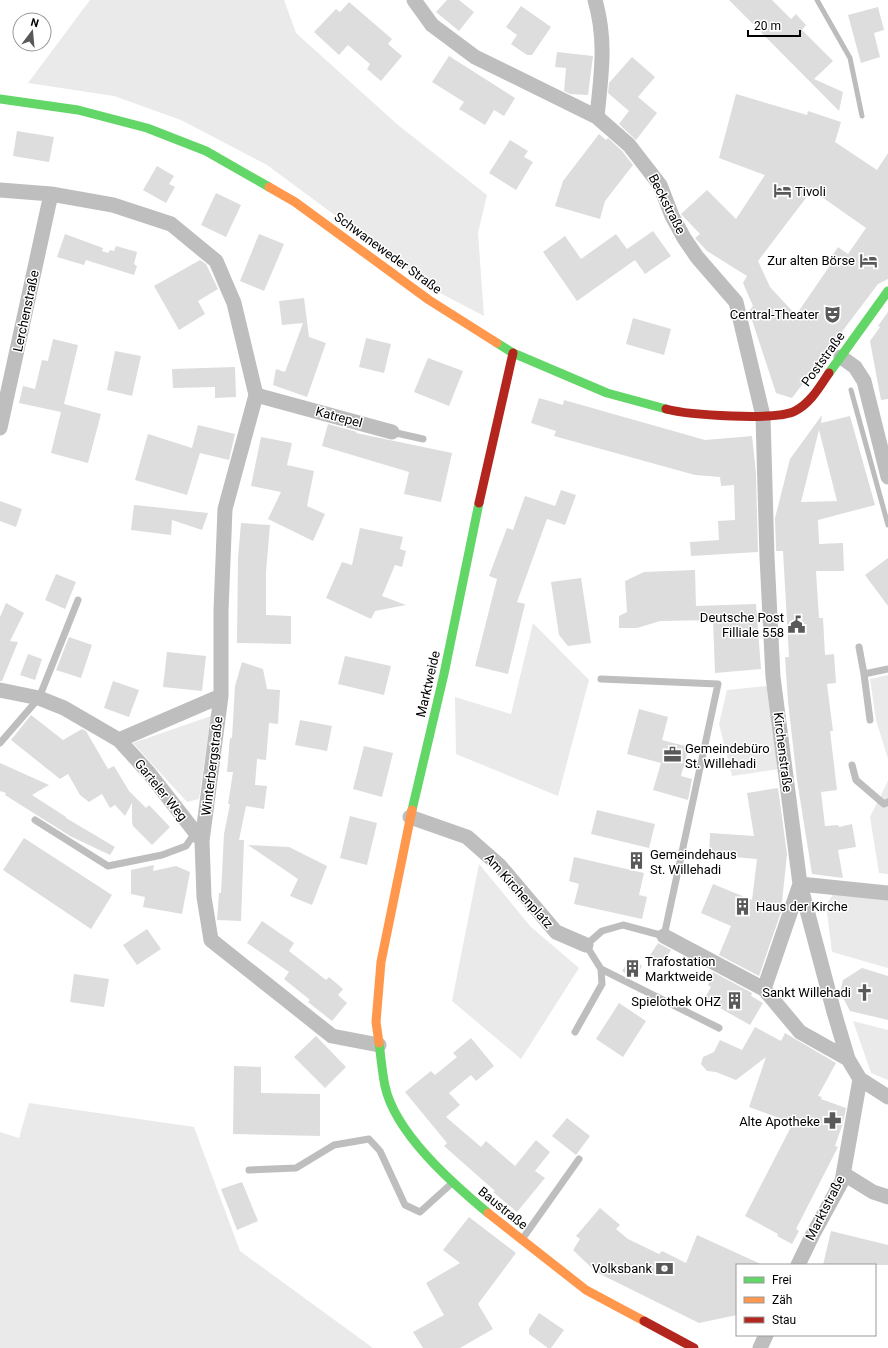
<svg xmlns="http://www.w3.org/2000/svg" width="888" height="1348" font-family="Roboto,sans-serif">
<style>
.green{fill:#eaeaea}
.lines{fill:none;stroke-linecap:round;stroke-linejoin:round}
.stream{stroke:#bcbcbc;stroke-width:5}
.building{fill:#ddd;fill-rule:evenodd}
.lane{stroke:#bebebe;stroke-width:7}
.street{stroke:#bebebe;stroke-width:15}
.fast{stroke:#63d668;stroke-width:9}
.slow{stroke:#ff974d;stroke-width:9}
.jam{stroke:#b3261e;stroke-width:9}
.labels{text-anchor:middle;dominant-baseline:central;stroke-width:3;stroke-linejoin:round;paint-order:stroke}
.poi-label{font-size:13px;fill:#000;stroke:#fff;text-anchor:end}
.street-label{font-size:13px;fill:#000;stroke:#fff}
</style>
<rect width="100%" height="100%" fill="#fff"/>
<path class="green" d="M90,0H284L296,33L398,125L487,195L478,233L484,316L440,293L267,165L181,120L114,96L28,83Z
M533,623L589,680L558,796L456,754L455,697L511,714Z
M888,675V759L876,720L870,679Z
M766,686L773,698L779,769L732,776L719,724L727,690Z
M211,716L199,799L187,802L133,743Z
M888,781V874L879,873L870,817Z
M479,864L531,927L579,968L521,1059L452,1001Z
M834,893L888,900V968L832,952L826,905Z
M853,1021L888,1030V1080L871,1073Z
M29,1103L194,1127L240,1251L373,1348H0V1132L19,1138Z"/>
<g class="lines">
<path class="stream" d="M817,0L850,58L862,116
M851,390L888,525"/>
</g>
<path class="building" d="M447,0H459L474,12L459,31L436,12Z
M729,0H772L791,19L796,14L806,25L802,30L833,61L814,79L843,92L839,111Z
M349,2L392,39L388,44L402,56L381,81L367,69L370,64L348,45L339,55L314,32L336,9L340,12Z
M521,6L551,27L532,55H527L511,44L517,35L506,27Z
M878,7L884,30L874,33L880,57L861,63L848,15Z
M557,52L593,56L588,95L570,94L564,91L566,68L555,67Z
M449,56L515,98L504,116L494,110L485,125L459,109L464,102L432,82Z
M632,57L655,77L638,97L657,113L636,140L619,124L629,111L608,93L609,83Z
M736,94L807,115L808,111L841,122L835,142L877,170L888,153V279L878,284L792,398L776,393L749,311L753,306L743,283L747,276L707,251L695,238L700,234L681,214L707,190L736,219L765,175L719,158ZM812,190L866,228L848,254L838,247L828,262L831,264L796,315L770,287L758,261Z
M17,131L54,137L49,162L13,156Z
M599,134L606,140L608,138L622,151L633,165L605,201L600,219L555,206L563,181Z
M510,140L528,151L524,157L533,162L516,190L489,173Z
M157,166L174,176L169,184L175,187L166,203L143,190Z
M216,193L241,205L226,237L201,225Z
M653,231L671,256L645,274L635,260L577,301L543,252L565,236L581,259L616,234L627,249Z
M65,234L103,248L102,251L108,253L110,250L114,251L116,246L137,252L134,264L137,266L134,275L86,260L84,265L57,257Z
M259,234L284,244L264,291L240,281Z
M200,260L206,264L218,289L198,301L205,314L179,330L154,286Z
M304,298L309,337L326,343L307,397L273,385L276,369L285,372L303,323L282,325L279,301Z
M888,312V399L881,400L870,341L880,327L878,326Z
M633,318L671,329L664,355L626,344Z
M366,338L391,344L384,373L359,367Z
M53,339L78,345L64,404L101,414L88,463L51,453L61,412L19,403L23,386L35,389L42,360L48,361Z
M115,351L141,356L132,396L107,390Z
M428,358L463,371L449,406L414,392Z
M235,367L236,397L215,398V387L173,388L172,369Z
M539,398L563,405L564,400L705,440L752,436L756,473L758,552L691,556L690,542L719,540L718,521L735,520L734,485L721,486L720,477L695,475L554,436L556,431L531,423Z
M822,415L821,423L850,416L875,505L818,520L819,544L843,543L844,571H816L819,618H823L825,655L834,654L836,683L827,684L833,731H830L837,790L821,792L825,826L838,825L839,827L852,824L856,847L838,850L843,878L812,874L797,780L788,702L785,657H789L783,551H776L775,518L790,459ZM819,430L837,501L801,502Z
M328,424L357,432L356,433L452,453L441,502L404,494L409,472L322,446Z
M198,425L235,434L229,460L200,453L187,495L135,480L148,434L192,448Z
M261,437L292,443L287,465L314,471L307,506L325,514L313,541L268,519L281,492L251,486Z
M561,490L576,495L565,525L547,519L517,602L525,604L508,674L475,666L497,579L489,576L507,528L513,530L525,496L555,506Z
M0,501L22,509L16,527L0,521Z
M134,505L154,507L208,513L202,530L172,520L171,535L131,530Z
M241,523L270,525L266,572V615L291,616V644L237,643L238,558Z
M360,528L403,537L400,549L406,551L402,567L395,565L382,596L406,605L375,611L371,619L326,598L342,562L352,565Z
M888,558V606L865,575Z
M695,570L696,606L756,604L761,669L715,673L713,620L660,621L637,628H619V616L627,612L625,581L644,572Z
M56,574L76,582L65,609L45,600Z
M581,578L591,643L568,646L559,635L551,582Z
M6,603L24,613L10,641L18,642L2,681H0V617Z
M69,637L92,645L81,678L56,670Z
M167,652L206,656L202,691L163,687Z
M28,654L42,659L35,680L20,675Z
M345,656L391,666L384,695L338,684Z
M242,662L263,669L267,689L280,690L278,724L269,723L266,760L257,759L255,785L267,786L264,809L246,806L239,840H244L241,921L217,920L219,893H221L224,834L230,804H228L233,772H227L230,738H232L235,686Z
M113,681L139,690L129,717L104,708Z
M639,709L668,717L662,740L689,747L681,776L692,779L688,800L653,790L661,763L627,754Z
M31,715L63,740L82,729L86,731L108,769L114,766L129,791L146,808L149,805L170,827L152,845L133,826L132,822V803L125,816L115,805L110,808L102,794L89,802L80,795L68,774L60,779L11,740Z
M300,720L332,726L327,751L295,745Z
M364,746L393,753L382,797L353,789Z
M0,763L49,785L32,795L66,817V818L115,847L110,855L70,836L5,795L6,793L0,791Z
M778,788L787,854L781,912L759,976L719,955L731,926L701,913L713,884L752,900L757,859L709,855L710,833L754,836L747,793Z
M597,810L655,824L649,848L591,834Z
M350,816L377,823L367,865L340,858Z
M24,838L112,895L91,929L3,870Z
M248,845L289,847L327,866L312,905L290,896L298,879Z
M574,857L644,873L639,895L647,897L642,919L574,904L579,884L569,881Z
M154,865L153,871L176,866L190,872L182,914L143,907L145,897L131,894V870Z
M262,921L294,943L289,951L326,980L329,977L343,989L338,995L347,1003L332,1021L308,1002L310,1000L284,979L289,972L247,943Z
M147,929L161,949L137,965L123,945Z
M658,943L671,950L662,965L649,957Z
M631,958L642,966L634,979L622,971Z
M862,968L888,976V1020L850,1011L840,992L843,980Z
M713,972L752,993L751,996L763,1003L750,1025L704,999L711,987L708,985Z
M74,974L109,979L104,1007L70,1002Z
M619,1003L646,1021L623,1057L596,1039Z
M755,1027L781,1041L785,1033L836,1063L818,1096L822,1097L821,1099L846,1108L843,1123L835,1146L838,1147L796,1229L799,1231L792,1244L777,1236L778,1234L745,1216L793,1123L749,1107L766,1057L736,1080L716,1072L707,1071L701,1064L703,1057L714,1052L720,1040L742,1050Z
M316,1036L346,1067L325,1088L294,1057Z
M471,1038L494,1066L476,1081L471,1075L449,1093L460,1105L446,1117L481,1147L486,1141L515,1166L536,1140L550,1152L535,1171L545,1178L517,1212L493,1192L495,1191L444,1146L447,1143L405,1092L431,1071L435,1075L457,1057L453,1053Z
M234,1066L261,1067V1093L320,1094V1136L233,1134Z
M567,1118L590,1136L576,1155L552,1136Z
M242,1182L258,1221L237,1230L221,1189Z
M600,1208L620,1225L616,1229L628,1239L659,1254L662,1251L686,1263L697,1235L763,1265H737V1315L699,1323L596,1272L573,1250L580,1239L576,1236Z
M469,1217L516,1253L478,1304L493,1329L460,1348H423L413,1332L444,1315L426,1283L460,1263L443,1250Z
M831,1231L888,1245V1265H823Z
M539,1313L564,1330L551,1348H548L529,1334V1329Z"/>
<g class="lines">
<path class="lane" d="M392,432L423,439
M859,647L864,674L888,669
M864,674L870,720
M0,743L39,698L78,600
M852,765L856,780L884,804L888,802
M35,820L108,866L162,855L186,846L195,833
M601,969L719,1028
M575,1032L602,984L601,969L586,945L602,931L623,925L664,936L718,684L601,679
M249,1170L296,1168L334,1145L369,1139L380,1151L405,1205L420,1212L451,1184
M523,1238L579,1159"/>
<path class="street" d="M414,0L432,25L475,57L597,117L629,145L660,185L672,216L684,238L697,257L736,302L763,416L767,557L773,677L800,884L834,1012L848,1059L860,1079L888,1097
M595,0C607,42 601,75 597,117
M0,190L51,194L113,205L171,224L216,261L234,303L256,395L225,509L221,611V696L202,841L204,897L211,940L332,1036L379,1045
M841,357L855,367L864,381L888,477
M256,395L392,432
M0,428L51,194
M0,690L39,698L64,708L119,740L149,773L202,841
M119,740L221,696
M410,817L467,837L500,866L556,932L586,945
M664,936L764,989L800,1032L848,1059
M764,989L800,884L888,893
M844,1174L873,1192L888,1197
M798,1265L812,1236L842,1181L860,1079
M760,1348L766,1335"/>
<path class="fast" d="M0,99L78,110L147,128L206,151L269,187
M497,343L513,353L607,393L666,409
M829,373L888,291
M412,810L444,674L479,503
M379,1043C381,1057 382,1072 385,1086C395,1133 452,1183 488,1213"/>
<path class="slow" d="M269,187L295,202L429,300L497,343
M379,1043L376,1022L381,962L412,810
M488,1213L586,1290L644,1321"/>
<path class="jam" d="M666,409C688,415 776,421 795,411C811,403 820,386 829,373
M479,503L513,353
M644,1321L694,1348"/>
</g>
<defs>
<symbol id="hotel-bare" viewBox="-9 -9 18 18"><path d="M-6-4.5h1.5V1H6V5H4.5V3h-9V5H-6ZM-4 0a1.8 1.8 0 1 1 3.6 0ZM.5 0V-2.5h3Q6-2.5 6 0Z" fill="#595959" stroke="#fff" stroke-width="2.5" paint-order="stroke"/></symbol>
<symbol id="theatre-bare" viewBox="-9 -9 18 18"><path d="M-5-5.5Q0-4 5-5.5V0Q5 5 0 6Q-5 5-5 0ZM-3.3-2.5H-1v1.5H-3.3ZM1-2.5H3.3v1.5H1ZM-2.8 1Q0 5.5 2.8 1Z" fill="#595959" stroke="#fff" stroke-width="2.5" paint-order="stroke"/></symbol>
<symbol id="civic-bare" viewBox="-9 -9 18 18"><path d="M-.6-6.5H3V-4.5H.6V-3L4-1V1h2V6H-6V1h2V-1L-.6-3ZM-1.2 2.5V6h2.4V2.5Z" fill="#595959" stroke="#fff" stroke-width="2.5" paint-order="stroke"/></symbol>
<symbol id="office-bare" viewBox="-9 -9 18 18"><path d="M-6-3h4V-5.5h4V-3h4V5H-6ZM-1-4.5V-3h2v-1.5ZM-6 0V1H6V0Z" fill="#595959" stroke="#fff" stroke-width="2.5" paint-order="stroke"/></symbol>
<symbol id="building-bare" viewBox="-9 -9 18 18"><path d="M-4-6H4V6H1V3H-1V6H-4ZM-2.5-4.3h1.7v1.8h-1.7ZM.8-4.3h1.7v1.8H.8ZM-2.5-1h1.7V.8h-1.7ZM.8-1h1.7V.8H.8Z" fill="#595959" stroke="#fff" stroke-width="2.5" paint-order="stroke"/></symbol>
<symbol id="church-bare" viewBox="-9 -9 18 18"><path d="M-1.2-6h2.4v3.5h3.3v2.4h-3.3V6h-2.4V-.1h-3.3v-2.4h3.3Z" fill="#595959" stroke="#fff" stroke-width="2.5" paint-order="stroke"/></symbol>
<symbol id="pharmacy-bare" viewBox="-9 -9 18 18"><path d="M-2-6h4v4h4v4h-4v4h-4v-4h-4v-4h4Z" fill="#595959" stroke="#fff" stroke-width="2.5" paint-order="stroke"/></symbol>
<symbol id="bank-bare" viewBox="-9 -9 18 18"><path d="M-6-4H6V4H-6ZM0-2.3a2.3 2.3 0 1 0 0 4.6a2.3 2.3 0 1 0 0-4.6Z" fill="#595959" stroke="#fff" stroke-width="2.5" paint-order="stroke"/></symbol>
</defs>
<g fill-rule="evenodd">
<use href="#hotel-bare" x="770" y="178" width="25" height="25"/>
<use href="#hotel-bare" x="856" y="248" width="25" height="25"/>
<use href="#theatre-bare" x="820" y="302" width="25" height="25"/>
<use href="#civic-bare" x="784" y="612" width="25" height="25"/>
<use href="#office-bare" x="660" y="742" width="25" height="25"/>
<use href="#building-bare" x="624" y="848" width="25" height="25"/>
<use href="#building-bare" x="730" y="894" width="25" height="25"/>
<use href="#building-bare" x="620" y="956" width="25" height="25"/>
<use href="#church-bare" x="852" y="980" width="25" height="25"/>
<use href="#building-bare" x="722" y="988" width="25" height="25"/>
<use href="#pharmacy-bare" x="820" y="1108" width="25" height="25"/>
<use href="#bank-bare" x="652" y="1256" width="25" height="25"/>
</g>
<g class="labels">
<g class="poi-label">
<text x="795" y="191" text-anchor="start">Tivoli</text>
<text x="855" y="260">Zur alten Börse</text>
<text x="819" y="314">Central-Theater</text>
<text x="784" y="617">Deutsche Post<tspan x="784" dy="15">Filliale 558</tspan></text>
<text x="685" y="748" text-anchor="start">Gemeindebüro<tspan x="685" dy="15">St. Willehadi</tspan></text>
<text x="650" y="854" text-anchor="start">Gemeindehaus<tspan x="650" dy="15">St. Willehadi</tspan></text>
<text x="756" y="906" text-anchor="start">Haus der Kirche</text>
<text x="645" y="961" text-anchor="start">Trafostation<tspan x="645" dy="15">Marktweide</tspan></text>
<text x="851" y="992">Sankt Willehadi</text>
<text x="721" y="1001">Spielothek OHZ</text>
<text x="820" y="1121">Alte Apotheke</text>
<text x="652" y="1268">Volksbank</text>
</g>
<g class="street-label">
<text transform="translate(667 204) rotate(63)">Beckstraße</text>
<text transform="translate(388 253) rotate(36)">Schwaneweder Straße</text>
<text transform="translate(26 311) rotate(-78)">Lerchenstraße</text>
<text transform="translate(823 359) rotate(-54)">Poststraße</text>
<text transform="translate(339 417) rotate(15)">Katrepel</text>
<text transform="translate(428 684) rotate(-77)">Marktweide</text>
<text transform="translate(783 752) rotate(83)">Kirchenstraße</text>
<text transform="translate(212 766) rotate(-83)">Winterbergstraße</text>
<text transform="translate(161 790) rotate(51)">Garteler Weg</text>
<text transform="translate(519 891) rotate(48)">Am Kirchenplatz</text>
<text transform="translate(503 1208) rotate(39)">Baustraße</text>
<text transform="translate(825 1208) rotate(-63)">Marktstraße</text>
</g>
</g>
<rect x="736" y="1264" width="140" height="72" fill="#ffffff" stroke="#999999"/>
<rect x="744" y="1277" width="20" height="6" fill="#63d668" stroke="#999999"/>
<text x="772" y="1284" font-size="12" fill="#000000">Frei</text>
<rect x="744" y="1297" width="20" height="6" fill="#ff974d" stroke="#999999"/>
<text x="772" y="1304" font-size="12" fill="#000000">Zäh</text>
<rect x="744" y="1317" width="20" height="6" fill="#b3261e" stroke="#999999"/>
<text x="772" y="1324" font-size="12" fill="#000000">Stau</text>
<g transform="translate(32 32) rotate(16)"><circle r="19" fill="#ffffff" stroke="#999999"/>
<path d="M0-3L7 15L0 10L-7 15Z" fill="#595959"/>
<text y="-6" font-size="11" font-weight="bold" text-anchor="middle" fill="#000000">N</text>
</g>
<path d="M748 30v6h52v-6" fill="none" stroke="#000000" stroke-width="2"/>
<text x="754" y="30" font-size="12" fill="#000000" stroke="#ffffff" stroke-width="3" paint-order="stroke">20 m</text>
</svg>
